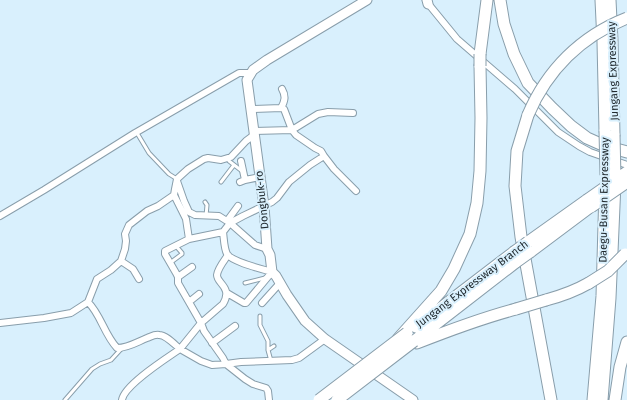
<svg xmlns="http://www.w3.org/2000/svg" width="627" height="400" font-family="'Fira Sans',sans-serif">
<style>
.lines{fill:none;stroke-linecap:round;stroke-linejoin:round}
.lane-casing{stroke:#899eab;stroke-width:5}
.street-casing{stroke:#899eab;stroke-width:8}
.primary-casing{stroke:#899eab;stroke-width:11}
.highway-casing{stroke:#899eab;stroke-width:13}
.lane{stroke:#fff;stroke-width:3}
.street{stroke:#fff;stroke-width:6}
.primary{stroke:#fff;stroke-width:9}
.highway{stroke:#fff;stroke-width:11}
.highway-bridge-casing{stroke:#899eab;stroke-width:13;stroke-linecap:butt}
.highway-bridge{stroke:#fff;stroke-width:11}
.labels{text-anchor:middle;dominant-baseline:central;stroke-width:4;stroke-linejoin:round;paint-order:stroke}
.street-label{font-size:11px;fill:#212a2f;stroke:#d9f0fd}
</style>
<rect width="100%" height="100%" fill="#d9f0fd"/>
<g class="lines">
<defs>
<path id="lane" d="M137,133L149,153L169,174L177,179
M227,158L229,161L242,171
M221,182L234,165
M205,202L207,205L206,216
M170,263L182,254V253L176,246
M245,283L265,278
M260,316V325L268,341V350L271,361
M268,350L274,346
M65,400L92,369L100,364L111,360L122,348"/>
<path id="street" d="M426,1L457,39L515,89L558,132L579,146L590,152L627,165
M281,108C285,101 286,96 282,89
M254,131L292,130L318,114L328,112L353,113
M324,156L334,169L356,191
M241,161L245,180
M177,181L184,201L189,212L195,215L219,216L230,223L255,245L267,249
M240,182L245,180L260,177
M174,195L186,219L189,239L165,251V254L176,273L178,277V283L201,323L204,331L223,358L226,364L245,379L253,384L266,388L268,391L269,400
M0,216L44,190L135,133L239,73H252
M227,221L238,206
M223,232C224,239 224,248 227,254C232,262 262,269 272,272L246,303H244L227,293
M189,239L223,232L230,223L243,216L272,202L277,198L289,182L310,165L324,156L321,151L315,148L296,135L292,130L284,109L281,108L251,109
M121,261L133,269L139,279
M178,277L192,267
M88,302C101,315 104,334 117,348C128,348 137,342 147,338C150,337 155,334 159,335C166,335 174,344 180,349L201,323L223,304C233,287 217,284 217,275C218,268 224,261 228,255
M189,302L199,294
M262,303L280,283
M0,323L44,318L71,313L88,302L97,279L111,270L121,261L125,249L126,241L125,234L129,225L147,211L158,206L174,195L175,189L177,179L188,169L204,159L208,158L221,160L231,157L246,141L254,135
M212,343L235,326
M122,400C124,385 167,358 180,349L201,361L212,365L226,364L241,362L292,360L299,358L325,339"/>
<path id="primary" d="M367,0L267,60L253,70L247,80L264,206L267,249L270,255L272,272L276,276L287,295L305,321L325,339L413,400
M427,0L428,4"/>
<path id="highway" d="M500,0L504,24L514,54L528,83L552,108L571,126L587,138L605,146L627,152
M601,0L603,42L605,131
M610,0L612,40L614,135
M480,54L487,0
M528,115L517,151L515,186L521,237L551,400
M528,242L587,200
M530,252L590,207
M546,300C561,296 575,291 589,283
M416,327L514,252
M398,339L441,291L454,269L470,234L477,203L480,171L481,118L480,66
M414,341L516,262
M417,343C450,330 482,318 516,309
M593,400L602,296L605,189
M602,400L610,298L615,183
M615,400L620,367L627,342"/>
</defs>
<use href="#lane" class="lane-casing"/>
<use href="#street" class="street-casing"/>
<use href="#primary" class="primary-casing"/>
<use href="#highway" class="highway-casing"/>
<use href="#lane" class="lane"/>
<use href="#street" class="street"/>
<use href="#primary" class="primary"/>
<use href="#highway" class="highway"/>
<defs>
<path id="highway-bridge" d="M480,66V54
M528,115C547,70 581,36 627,18
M605,131L606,175
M614,135L615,178
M587,200L627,172
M591,207L627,182
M514,252L528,242
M516,262L530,252
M589,283L608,271L625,254
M516,309L546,300
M319,400L407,333
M337,400L414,341"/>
</defs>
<use href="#highway-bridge" class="highway-bridge-casing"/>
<use href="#highway-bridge" class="highway-bridge"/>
</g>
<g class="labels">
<g class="street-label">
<text transform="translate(613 71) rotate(-92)">Jungang Expressway</text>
<text transform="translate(262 200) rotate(-96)">Dongbuk-ro</text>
<text transform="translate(604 200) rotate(-89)">Daegu-Busan Expressway</text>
<text transform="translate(472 284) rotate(-37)">Jungang Expressway Branch</text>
</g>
</g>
</svg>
